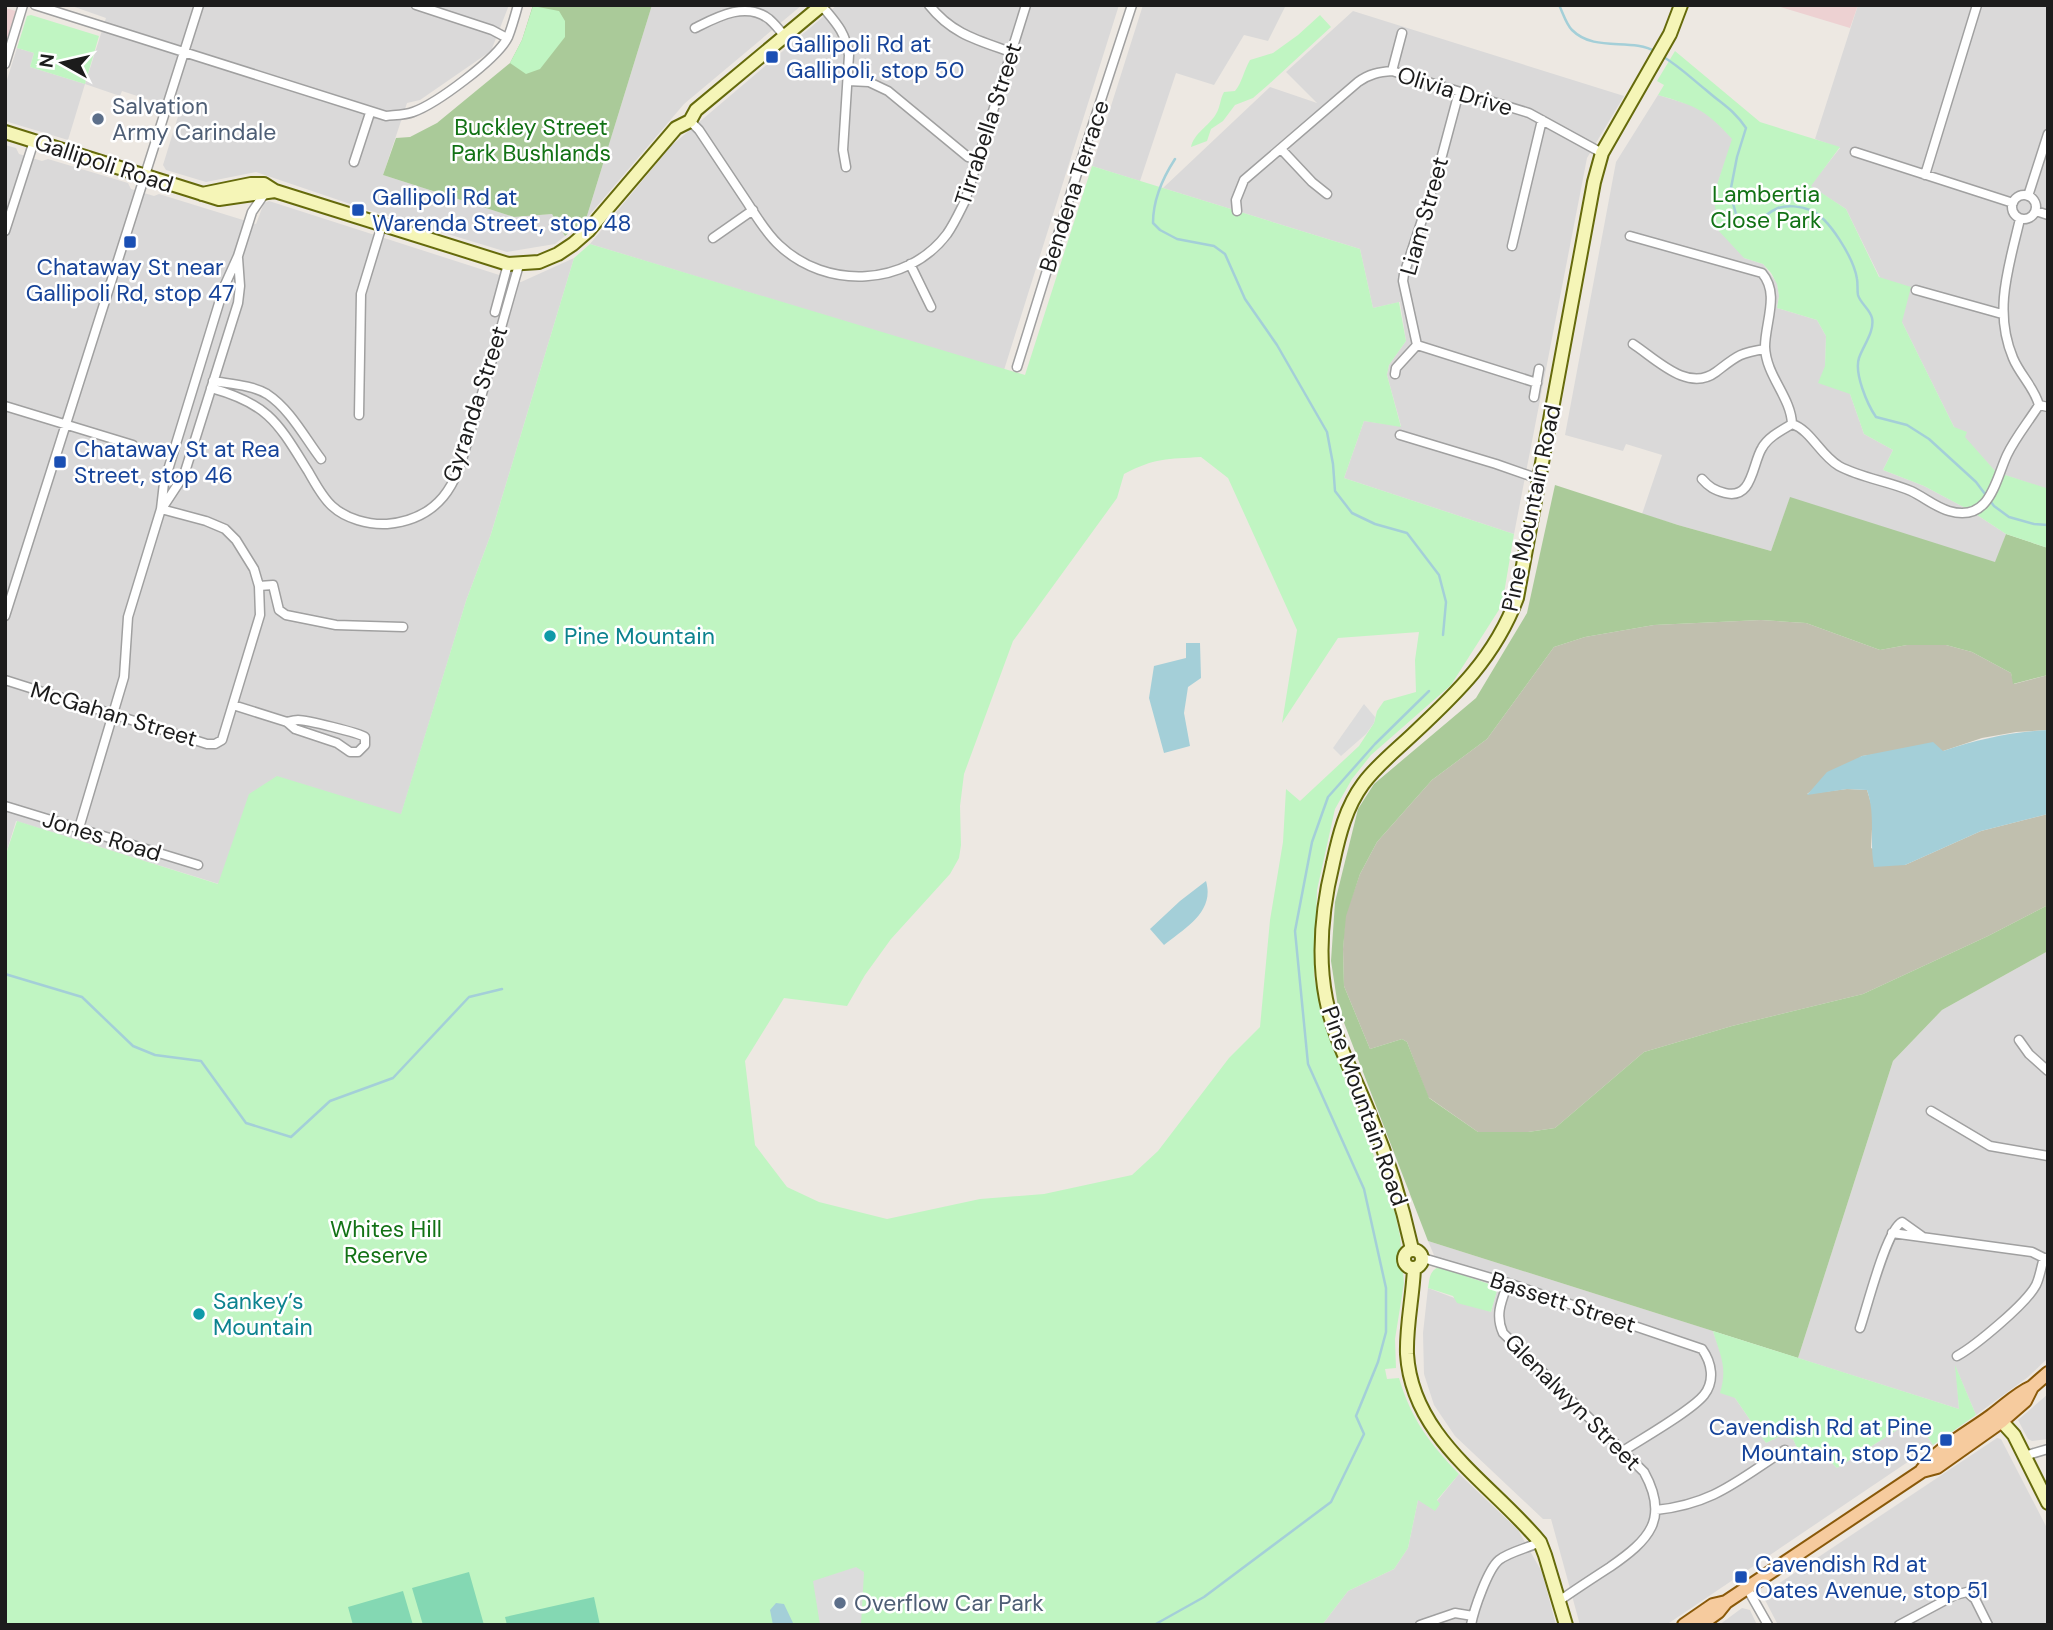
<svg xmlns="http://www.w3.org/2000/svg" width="2053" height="1630" font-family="'DM Sans',sans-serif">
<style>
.residential{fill:#dad9d9}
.commercial{fill:#edd1d2}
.construction{fill:#c0bfae}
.forest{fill:#aaca99}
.park{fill:#c0f5c2;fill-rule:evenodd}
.pitch{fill:#84d8b3}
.parking{fill:#dcdcdc}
.water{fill:#a4cfd8}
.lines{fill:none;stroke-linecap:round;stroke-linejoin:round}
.stream{stroke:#a4cfd8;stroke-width:2.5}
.street-casing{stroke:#a0a0a0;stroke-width:11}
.secondary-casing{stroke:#656a0b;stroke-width:16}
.primary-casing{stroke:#8a5909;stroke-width:16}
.street{stroke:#fff;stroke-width:8}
.secondary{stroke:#f5f5b7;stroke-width:12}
.primary{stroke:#f6cb9e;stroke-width:12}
.transit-dot{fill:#1a4fb4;stroke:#fff;stroke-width:2.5}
.service-dot{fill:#5c6f8a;stroke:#fff;stroke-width:2.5}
.culture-dot{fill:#0f9aa8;stroke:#fff;stroke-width:2.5}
.labels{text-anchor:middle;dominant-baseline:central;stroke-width:5;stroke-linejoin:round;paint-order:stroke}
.transit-label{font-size:23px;fill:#164399;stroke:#fff;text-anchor:start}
.street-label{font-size:23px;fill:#1c1c1c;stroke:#fff}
.service-label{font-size:23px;fill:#4e5e75;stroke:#fff;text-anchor:start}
.park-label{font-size:23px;fill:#127215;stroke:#fff}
.culture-label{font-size:23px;fill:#0d838f;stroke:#fff;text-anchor:start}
</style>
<rect width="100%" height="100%" fill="#ede8e2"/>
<path class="residential" d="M69,5H509L491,51L420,100L407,103L383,175L514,217L552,214L565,236L555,244L507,252L365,209L256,172L206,182L166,170L163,165L180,110L122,91L120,96L85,84L68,140L5,121V86L17,48L34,53L30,67L85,84L106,18Z
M652,5H802L684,104L586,219Z
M837,5H1119L1004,370L590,244L671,146Z
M1143,5H1286L1268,41L1244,35L1214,85L1176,73L1140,181L1092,166Z
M1858,5H2048L2047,489L1996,472L1954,427L1846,209L1810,186L1840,148L1815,139Z
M1353,11L1624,96L1587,158L1514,534L1344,478L1364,421L1401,426L1387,375L1389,365L1406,341L1400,302L1373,308L1360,249L1163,188L1270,87L1317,103L1286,72Z
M1658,95L1694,106L1712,117L1733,139L1714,194L1744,258L1763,264L1777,283L1779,296L1777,308L1817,320L1826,336L1825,366L1850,394L1864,434L1893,450L1883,470L1924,486L1971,511L2006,534L1996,563L1790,498L1771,551L1678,525L1642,514L1662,455L1626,444L1623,451L1565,435L1616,162Z
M5,145L16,148L19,154L42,161L48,159L128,183L131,189L154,196L159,194L256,224L264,203L269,201L521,282L574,258L491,534L466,601L401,815L277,777L219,884L16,821L5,857Z
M2048,951V1358L2028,1377L1976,1415L1956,1368L1959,1409L1798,1358L1893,1061L1942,1010Z
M1428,1241L1713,1331L1724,1363L1725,1378L1735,1398L1766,1443L1780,1436L1793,1439L1797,1448H1816L1837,1468L1908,1423L1919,1424L1933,1445L1666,1625H1580L1551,1519H1543L1455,1436L1434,1405L1424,1374L1423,1333L1428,1288L1491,1312L1498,1287L1439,1267Z
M2048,1394V1439L2032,1441L2028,1439L2018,1420Z
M1997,1438L2001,1439L2048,1530V1625H1778L1765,1600L1766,1592Z
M1459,1474L1518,1530L1542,1572L1556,1625H1322L1348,1591L1394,1569L1408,1548L1418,1500L1437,1501Z
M1742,1608L1750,1610L1757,1625H1719Z"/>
<path class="commercial" d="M1774,5H1858L1850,28Z
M5,8L16,11L5,45Z"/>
<path class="construction" d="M1761,620L1806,623L1880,650L1907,645H1946L1972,652L2011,673L2014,684L2048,675V730L2016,732L1982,738L1943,751L1885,753L1862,756L1807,794L1847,789L1867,790L1873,810L1871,848L1905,865L1981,831L2048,814V905L1988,936L1863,994L1732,1026L1644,1052L1555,1128L1528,1132H1478L1428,1097L1407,1042L1402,1039L1370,1049L1344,986L1343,949L1345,916L1360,874L1377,842L1432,780L1487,739L1554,647L1585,637L1654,625Z"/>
<path class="forest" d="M533,5H652L586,219L565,236L552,214L514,217L383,175L396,138L410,137L437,123L510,63L522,40Z
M1555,485L1678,525L1771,551L1790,497L1995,562L2006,534L2048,548V675L2013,684L2011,673L1972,652L1946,645H1907L1880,650L1806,623L1761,620L1654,625L1585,637L1554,647L1487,739L1432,780L1377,842L1360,874L1346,916L1343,949L1344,986L1370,1049L1402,1039L1407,1042L1429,1098L1478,1132H1528L1555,1128L1644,1052L1732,1026L1863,994L1988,936L2048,905V951L1942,1010L1893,1061L1798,1358L1428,1241L1338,1007L1331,961L1335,902L1358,809L1374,784L1476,698L1527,613Z"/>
<path class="park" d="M533,6L559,11L565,21V37L540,69L526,74L510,63L522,40Z
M31,15L99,36L85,84L30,67L34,53L17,48L27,16Z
M1320,15L1331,27L1268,85L1253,98L1235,105L1223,121L1211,129L1207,141L1191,147C1194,133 1209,126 1216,114C1220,108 1220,99 1224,92L1235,91C1242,83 1244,70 1250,60L1273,53L1298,35Z
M1675,51L1760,122L1840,147L1811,186L1846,209L1879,277L1911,287L1902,322L1954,427L1967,432L1965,437L1996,472L2046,488L2048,486V548L2006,534L1971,511L1924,486L1883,470L1893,450L1864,434L1850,394L1818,383L1825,366L1826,336L1817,320L1777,308L1779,296L1777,284L1771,273L1763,264L1744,258L1717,229L1714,194L1732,139C1706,110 1696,106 1658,95L1664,85L1657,81Z
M1092,166L1360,249L1373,308L1399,302L1406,341L1389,365L1387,375L1401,427L1364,421L1344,478L1514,534L1502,605L1451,685L1371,755L1352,779L1335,809L1317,890L1314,976L1322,1016L1395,1213L1400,1236L1404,1283L1395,1339L1396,1368L1385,1369L1387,1379L1399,1378C1411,1419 1430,1444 1459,1474L1437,1500L1440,1504L1435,1511L1418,1500L1408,1548L1394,1569L1348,1591L1322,1625H5V857L17,821L218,884L249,794L277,776L401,814L466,601L491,534L574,258L590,244L1025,375ZM1201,457L1228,478L1297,630L1282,723L1338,638L1419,632L1415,660L1416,692L1384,701L1377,711L1374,723L1359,746L1300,801L1286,789L1283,842L1270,920L1260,1027L1229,1058L1158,1151L1132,1175L1044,1194L980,1199L887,1219L819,1202L787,1187L755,1145L745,1061L784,998L847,1006L865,975L891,939L950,874L959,858L961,845L960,806L964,774L1013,641L1117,498L1124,474C1154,458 1168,459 1201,457Z
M1439,1267L1498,1287L1491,1312L1457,1303L1453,1296L1428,1288C1430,1278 1429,1271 1439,1267Z
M1713,1331L1959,1409L1955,1365L1976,1415L1933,1445L1919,1424L1908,1423L1837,1468L1816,1448H1797L1793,1439L1780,1436L1766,1443L1735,1398L1720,1393C1728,1367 1720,1355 1713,1331Z"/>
<path class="pitch" d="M469,1572L484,1625H423L412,1588Z
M403,1591L413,1625H353L348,1607Z
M594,1597L600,1625H507L505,1617Z"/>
<path class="parking" d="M1364,704L1375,717L1374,723L1366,734L1341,756L1333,748Z
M856,1567L864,1572L861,1625H820L813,1581Z"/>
<path class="water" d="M1186,643H1200L1201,678L1188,687L1184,713L1190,746L1164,753L1149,698L1154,666L1186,658Z
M2048,730V814L1981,831L1905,865L1874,867C1869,841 1876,816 1867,790L1847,789L1807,795L1827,772L1862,756L1933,742L1943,751C1979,739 2011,732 2048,730Z
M1206,881C1215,912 1185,928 1164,945L1150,929L1180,901Z
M776,1603L784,1604L794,1625H773L770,1610Z"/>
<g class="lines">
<path class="stream" d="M1559,5C1563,13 1566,24 1572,30C1595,53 1631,37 1656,52
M1662,56C1679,66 1691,78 1706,90C1723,105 1733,109 1746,128L1737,157L1730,193L1736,214C1761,229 1759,216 1778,208C1787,205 1801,206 1810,210C1829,217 1854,259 1857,279C1858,284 1857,290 1858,295C1860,303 1870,309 1872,318C1875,331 1863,346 1859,358C1854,373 1867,404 1876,417L1907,425L1929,439L1976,482L1994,506L2009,517L2034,524L2048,525
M1175,159C1162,179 1153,199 1153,223L1160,230L1177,239L1214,246L1225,254L1245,299L1277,345L1327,432L1333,464L1335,491L1352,513L1375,524L1407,533L1439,575L1446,602L1443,635
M5,974L82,997L133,1046L155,1055L201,1061L246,1123L291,1137L330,1101L393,1078L469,997L502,989
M1154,1625L1204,1597L1331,1502L1364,1434L1356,1416L1378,1362L1386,1332V1288L1364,1189L1308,1064L1295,931L1312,842L1328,797L1375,744L1429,691"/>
<defs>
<path id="street" d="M35,5L386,116C394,115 405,115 413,112C436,104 497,59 508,37C512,27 515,16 518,5
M416,5L492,30L507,38
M929,5C952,34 977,40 1011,52
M822,6C836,23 845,31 849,55L843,150L846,167
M695,28C717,17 746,1 769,19C775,24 780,31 785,36
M5,64L23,5
M1392,71L1402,33
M848,81L869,82L888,91L968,157L977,160
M690,121L699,130C715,154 731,178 747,202C756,216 766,233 779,245C826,290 907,287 947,234C954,224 959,213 965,201L1026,5
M1281,149L1312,182L1327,194
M1855,152L2013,203
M354,162L370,113
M1925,175L1977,5
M2012 207a12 12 0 1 1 24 0a12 12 0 1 1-24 0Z
M2028,196L2048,134
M1237,211L1236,200L1244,180L1358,82C1369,74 1379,72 1392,71L1529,113L1602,153
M2036,211L2048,215
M2020,219C2009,266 1993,311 2013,358C2020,375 2034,387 2039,405L2048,407
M5,231L34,141
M1630,236L1762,273C1780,294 1765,322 1765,347C1766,376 1791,397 1792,424C1811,430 1820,455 1839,466C1861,478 1888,481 1911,491C1924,497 1935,507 1949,511C1990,523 1995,481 2007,455C2015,438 2029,421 2039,405
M713,238L753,210
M1512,246L1542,120
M910,264L931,307
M1916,290L2002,314
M495,312L508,264
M1633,344C1656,359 1688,393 1716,372C1737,356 1739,353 1765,349
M1417,345L1537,383
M1017,367L1079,167L1132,5
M1395,374L1396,368L1417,345L1403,281L1404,274L1436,178L1459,92
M213,381C230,384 252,385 267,394C290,409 305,438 321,459
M211,388C269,404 278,423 308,471C315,483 322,497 332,506C346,519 369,525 387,524C409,522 428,515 443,497C459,478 464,452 471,429C489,374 503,319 519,265
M1534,397L1539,369
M5,406L133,445
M359,415L361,294L382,225
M1400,435L1496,464L1539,479
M1702,479C1709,487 1714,490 1725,493C1753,500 1752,464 1762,448C1768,437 1782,430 1792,424
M163,507L184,475L238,303L240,286L238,258
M259,586L273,585L279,610L286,615L336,625L403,627
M5,616L199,5
M5,680L207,744H215L222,740L260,615L259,586L254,569L236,540L225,529L206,521L161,509
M233,705L287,722L295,729L337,743L350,752H358L365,745V737C359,733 307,720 298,720C295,720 291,721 287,722
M5,806L198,865
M79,828L124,677L128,617L161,509L164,483L224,287L238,256L252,212L265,193
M2019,1040L2029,1054L2048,1071
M1931,1111L1990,1146L2048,1156
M1892,1233L2032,1252L2044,1258H2048
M1423,1258L1508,1283L1702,1349C1712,1363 1715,1381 1704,1395C1691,1411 1643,1438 1623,1451
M1508,1283C1501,1302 1495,1315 1503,1333L1644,1472C1670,1519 1649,1540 1610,1567C1593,1578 1576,1589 1559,1601
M1860,1328C1867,1308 1886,1230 1902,1222L1923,1237
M1957,1356C1975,1346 2026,1304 2036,1285C2040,1277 2041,1267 2044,1258
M2024,1456L2048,1449
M1656,1510C1714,1504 1738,1480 1785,1450
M1747,1588L1768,1625
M1420,1625L1455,1613L1473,1616
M1471,1625C1474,1609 1488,1569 1499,1560C1509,1552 1528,1548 1540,1542
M1899,1625L1955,1595L1967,1592L1975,1599L1988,1625"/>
<path id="secondary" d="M5,132L219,199L275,191
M202,194L251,184H264L275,191L508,264L539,262L558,254L573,244L588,231L676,128L690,121L696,110L822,5
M1412,1249C1402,1204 1389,1161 1371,1118C1356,1079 1334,1040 1326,999C1317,953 1322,908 1333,863C1339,835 1346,807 1363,784C1376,766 1395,751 1412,735C1457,693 1495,657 1517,598L1594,182L1602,153L1670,34L1681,5
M1404 1259a9 9 0 1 1 18 0a9 9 0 1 1-18 0Z
M1414,1268C1413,1296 1406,1326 1407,1354C1412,1438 1491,1483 1540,1542L1545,1555L1566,1625
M1995,1414L2014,1435L2048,1503"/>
<path id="primary" d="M1922,1470C1940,1447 1968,1433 1991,1416C2005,1406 2016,1394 2032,1387
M1684,1625L1713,1605L1726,1602
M1700,1625L1718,1612L1726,1602L1922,1471L1937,1467L2002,1421L2025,1401L2032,1387L2048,1373"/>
</defs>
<use href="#street" class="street-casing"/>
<use href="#secondary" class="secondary-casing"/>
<use href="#primary" class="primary-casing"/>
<use href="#street" class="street"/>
<use href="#secondary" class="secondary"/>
<use href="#primary" class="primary"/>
</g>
<g class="transit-dot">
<rect x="765" y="50" width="14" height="14" rx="3.5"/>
<rect x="351" y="203" width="14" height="14" rx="3.5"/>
<rect x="123" y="235" width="14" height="14" rx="3.5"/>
<rect x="53" y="455" width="14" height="14" rx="3.5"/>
<rect x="1939" y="1433" width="14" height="14" rx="3.5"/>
<rect x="1734" y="1570" width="14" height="14" rx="3.5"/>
</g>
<g class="service-dot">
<circle cx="98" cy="119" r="7"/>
<circle cx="840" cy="1603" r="7"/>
</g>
<g class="culture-dot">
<circle cx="550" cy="636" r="7"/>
<circle cx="199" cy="1314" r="7"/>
</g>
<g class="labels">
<g class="transit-label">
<text x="786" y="44">Gallipoli Rd at<tspan x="786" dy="26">Gallipoli, stop 50</tspan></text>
<text x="372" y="197">Gallipoli Rd at<tspan x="372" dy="26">Warenda Street, stop 48</tspan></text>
<text x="130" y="267" text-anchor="middle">Chataway St near<tspan x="130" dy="26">Gallipoli Rd, stop 47</tspan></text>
<text x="74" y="449">Chataway St at Rea<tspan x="74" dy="26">Street, stop 46</tspan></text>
<text x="1932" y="1427" text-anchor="end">Cavendish Rd at Pine<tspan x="1932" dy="26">Mountain, stop 52</tspan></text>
<text x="1755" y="1564">Cavendish Rd at<tspan x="1755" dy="26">Oates Avenue, stop 51</tspan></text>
</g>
<g class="street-label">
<text transform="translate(1455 91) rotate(17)">Olivia Drive</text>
<text transform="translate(988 124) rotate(-72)">Tirrabella Street</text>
<text transform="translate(104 163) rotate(18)">Gallipoli Road</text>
<text transform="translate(1074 186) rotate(-72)">Bendena Terrace</text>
<text transform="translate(1424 216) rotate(-74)">Liam Street</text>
<text transform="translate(475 404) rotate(-72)">Gyranda Street</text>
<text transform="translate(1531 508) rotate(-78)">Pine Mountain Road</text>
<text transform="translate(114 714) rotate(17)">McGahan Street</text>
<text transform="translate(102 836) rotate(17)">Jones Road</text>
<text transform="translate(1365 1106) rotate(70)">Pine Mountain Road</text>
<text transform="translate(1563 1302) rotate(18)">Bassett Street</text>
<text transform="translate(1573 1402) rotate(45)">Glenalwyn Street</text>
</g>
<g class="service-label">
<text x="112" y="106">Salvation<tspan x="112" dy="26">Army Carindale</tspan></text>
<text x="854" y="1603">Overflow Car Park</text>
</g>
<g class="park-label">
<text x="531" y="127">Buckley Street<tspan x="531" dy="26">Park Bushlands</tspan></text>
<text x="1766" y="194">Lambertia<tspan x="1766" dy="26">Close Park</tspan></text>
<text x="386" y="1229">Whites Hill<tspan x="386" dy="26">Reserve</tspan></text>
</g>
<g class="culture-label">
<text x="564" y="636">Pine Mountain</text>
<text x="213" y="1301">Sankey’s<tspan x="213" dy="26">Mountain</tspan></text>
</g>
</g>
<rect width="2053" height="1630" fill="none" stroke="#1c1c1c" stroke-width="14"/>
<g transform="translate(63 63) rotate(278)" stroke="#ffffff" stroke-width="5" paint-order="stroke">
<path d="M0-5L12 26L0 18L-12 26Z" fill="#1c1c1c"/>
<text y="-10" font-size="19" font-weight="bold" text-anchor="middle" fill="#1c1c1c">N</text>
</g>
</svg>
